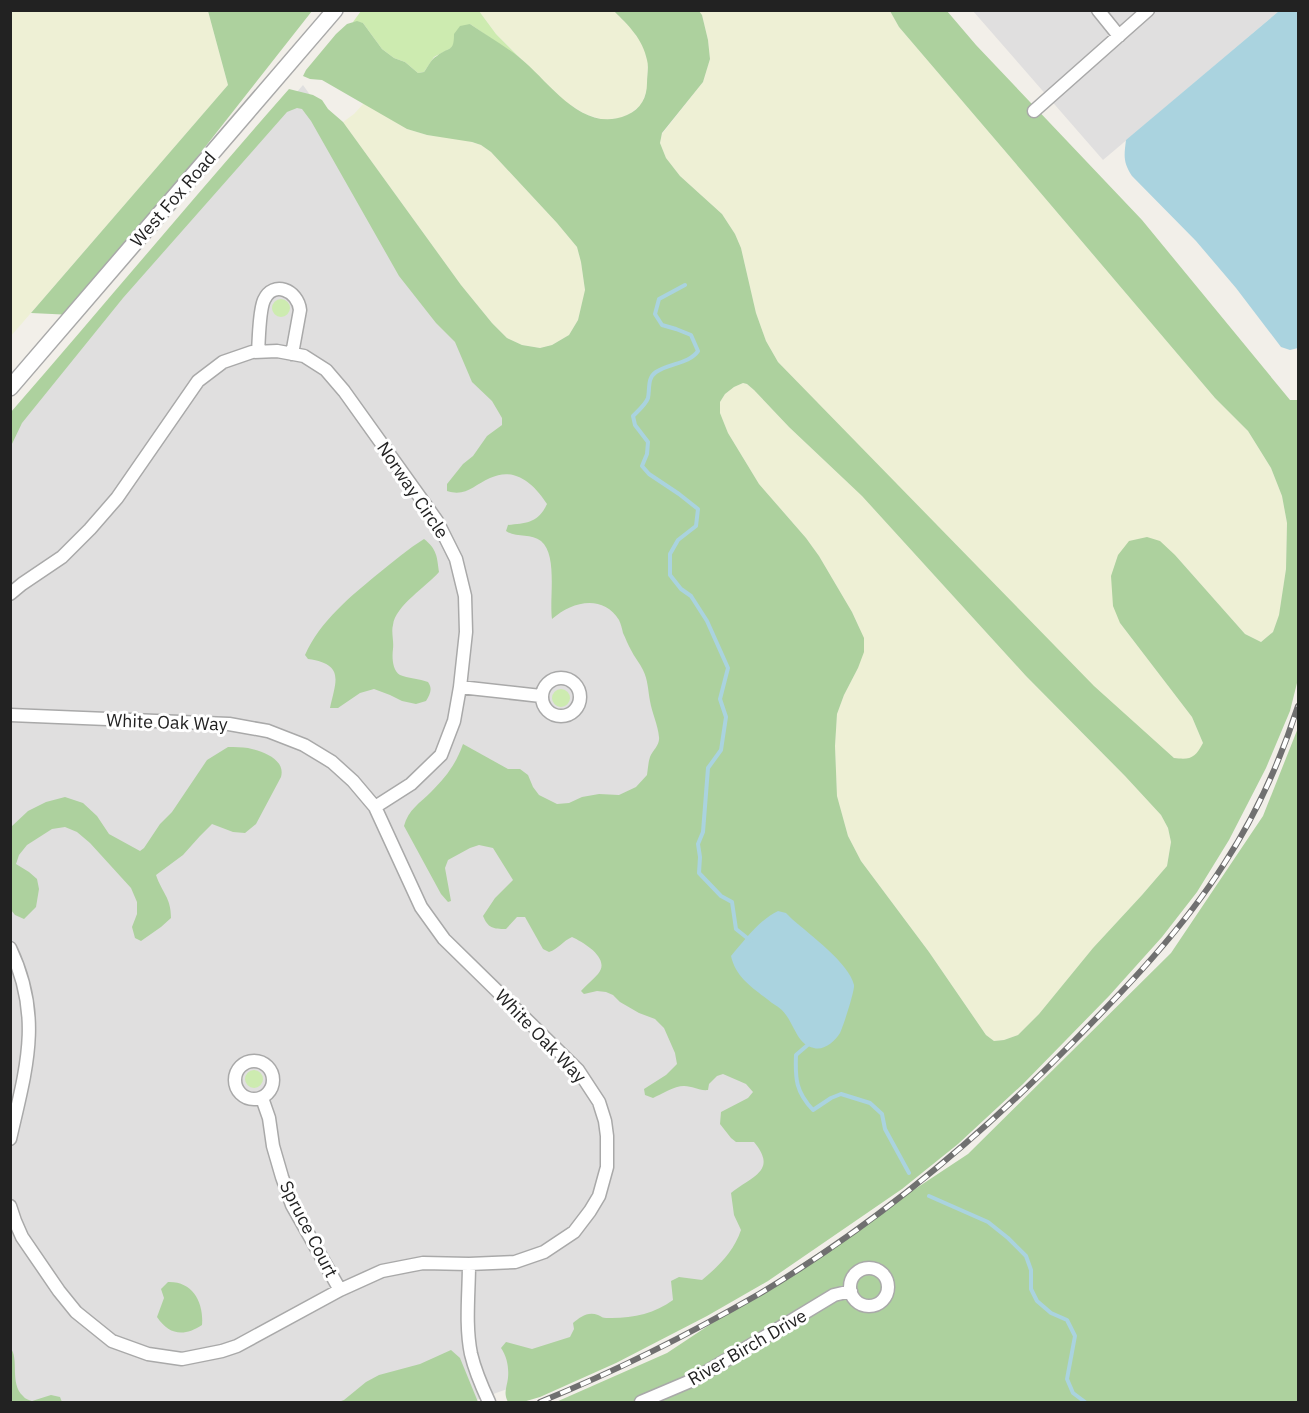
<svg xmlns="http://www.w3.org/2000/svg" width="1309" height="1413" font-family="'IBM Plex Sans',sans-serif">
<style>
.residential{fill:#e0dfdf}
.farmland{fill:#eef0d5}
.grass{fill:#cdebb0}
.forest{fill:#add19e;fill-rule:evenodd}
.water{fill:#aad3df}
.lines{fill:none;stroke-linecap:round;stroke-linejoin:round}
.stream{stroke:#aad3df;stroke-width:4}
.minor-casing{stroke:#a9a9a9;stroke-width:15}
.tertiary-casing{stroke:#a9a9a9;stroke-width:18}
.minor{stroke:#fff;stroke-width:12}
.tertiary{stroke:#fff;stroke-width:15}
.rail-casing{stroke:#707070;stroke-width:6}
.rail{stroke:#fff;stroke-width:4;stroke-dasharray:11;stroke-linecap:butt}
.labels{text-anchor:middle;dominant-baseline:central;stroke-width:6;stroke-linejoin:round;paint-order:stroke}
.street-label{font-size:18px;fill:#222;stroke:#fff}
</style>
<rect width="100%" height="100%" fill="#f2efe9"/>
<path class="residential" d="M973,11H1279L1103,160Z
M303,85L1011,1078L627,1346L471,1402H11V419Z"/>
<path class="farmland" d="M11,11H208L228,85L11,336Z
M479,11H614L630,27L643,45L648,61L647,90L641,105L631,113L621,118L603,120L585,114L564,101L496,34Z
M699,11H890L899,27L1011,158L1215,398L1248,431L1271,468L1282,496L1287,523L1286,569L1279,616L1273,632L1261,642L1245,634L1175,555L1120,623L1192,717L1203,743L1197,755L1187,760L1174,758L1094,687L778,362L766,341L756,313L741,248L735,234L722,214L680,176L666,158L660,143L662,134L703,82L710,59L708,40L702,15Z
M364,103L407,129L427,135L462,139L481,145L491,152L557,223L577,247L581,262L585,291L578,320L569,335L552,345L540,348L522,345L507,338L492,323L461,285L343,122L354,114Z
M743,383L747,384L754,390L789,427L862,496L1026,676L1125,776L1161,815L1168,828L1171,842L1167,866L1142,895L1093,948L1039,1014L1018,1035L1004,1040L994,1041L986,1035L929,952L861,861L848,836L837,796L835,746L837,714L844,695L858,668L860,629L852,612L819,556L806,538L759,484L728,433L720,413V402L725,394L734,387Z"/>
<path class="grass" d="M361,11H479L496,34L521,59L470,24L451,48L434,57L424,72L418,73L405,62L394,58L382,49L363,23L353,22Z
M272 308a9 9 0 1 1 18 0a9 9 0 1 1-18 0Z
M552 698a9 9 0 1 1 18 0a9 9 0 1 1-18 0Z
M245 1079a9 9 0 1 1 18 0a9 9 0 1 1-18 0Z"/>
<path class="forest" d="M208,11H312L73,315L31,313L228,85Z
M614,11H699L702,15L708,40L710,59L703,82L662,133L660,143L666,158L680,176L722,214L735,234L741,248L756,313L766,341L778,362L1094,686L1174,758C1191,760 1195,758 1203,743L1192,717L1120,623L1113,606L1111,576L1118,555L1129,541L1147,537L1160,541L1175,555L1245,634L1261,642L1273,632L1279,615L1286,569L1287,523L1282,496L1271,468L1248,431L1215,398L1011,158L899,27L890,11H947L976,45L1142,220L1290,400H1297L1298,399V679L1290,711L1266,768L1229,840L1197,892L1162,937L1109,996L1023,1084L958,1144L902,1189L768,1281L707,1316L616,1363L540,1397L523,1402H508C503,1393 507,1387 508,1378C509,1367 507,1357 501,1348L506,1342L532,1349L570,1337L574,1329L573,1323C580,1317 588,1311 598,1315C603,1317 600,1317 606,1318C630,1319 654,1314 673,1300L671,1281L679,1277L702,1280C719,1266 734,1251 741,1230L734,1215L731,1193C752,1176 778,1171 754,1142H736L731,1138L720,1124L721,1112L748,1098L753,1092L746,1084L723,1074L717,1076L709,1084L708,1090C699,1091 693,1086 684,1086C674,1086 662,1094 653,1098L645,1095L644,1089L666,1075L677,1064L675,1053L664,1028L655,1019L639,1013L620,1002L613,995L606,992L597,991L584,994L581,991C586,985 593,980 598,974C611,959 585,943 572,937C563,941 558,949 549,952L543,949L525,917H517L506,929C493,929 488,928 483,916L495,898L513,880L493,848L479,845L470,848L448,860L445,868L451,901L448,902L441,894L404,826C408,810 420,803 431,792C446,777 456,764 463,744L508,769H520L528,775L533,787L539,795L557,804L569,803L582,797L599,794L619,795L636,787L647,775C648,769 648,763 650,757C653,750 660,745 659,737C658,725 652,713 650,701C648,690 648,680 643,670C640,663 634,657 631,650C628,645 626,639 623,633C622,629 621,624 619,620C603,594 572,601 552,619C549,599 558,555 541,541C531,533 516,538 506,531L508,525C527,523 538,523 547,504C534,484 515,466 490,478C474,485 466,497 447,491V484L463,464L473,456L487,436L502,425V418L492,401L472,382L455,342L436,323L399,276L311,121L302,109L297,108L287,112L123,298L22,423L11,446V412C104,305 195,196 289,89L313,95L322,100L328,109L343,122L461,285L492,323L507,338L522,345L540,348L552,345L569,335L578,320L585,290L581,262L577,247L557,223L491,152L481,145L472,142L427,135L407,129L322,80L310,79L303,76L306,70L336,34L347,24L357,21L363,23L382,49L394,58L405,62L418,73L424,72C428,67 431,59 437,56C449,46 454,53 454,34L460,26L470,24C487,36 504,45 520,58C549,81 582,135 627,115C641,109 647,97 647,83C647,75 649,67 647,60C643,39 628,25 614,11ZM743,383L747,384L754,390L789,427L862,496L1026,676L1125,776L1161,815L1168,828L1171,842L1167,866L1142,895L1093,948L1039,1014L1018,1035L1004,1040L994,1041L986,1035L929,952L861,861L848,836L837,796L835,746L837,714L844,695L858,668L864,652V638L852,612L819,556L806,538L759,484L728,433L720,413V402L725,394L734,387Z
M424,539C437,549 437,557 439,572C427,586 395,606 393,625C391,632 394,641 393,649C392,656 392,670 400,675C407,678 420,679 428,682C433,689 430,694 426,701L416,704L402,701L390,695L374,689L360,693L338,708H330C336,681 345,664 308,659L305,655C320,621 351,596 379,573C394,561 408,549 424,539Z
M1298,728V1402H556L667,1353L968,1154L1171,953L1263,816Z
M228,747C235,747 242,747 248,748C262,751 286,759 281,777L256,824L245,833L233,832L212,824L200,836L183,855L156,875C162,893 171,897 171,918L161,927L141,941L135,938L132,927L137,914V902L131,888L90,843L77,832L65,827L52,829L27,845L19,855L16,864L29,872L37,879L39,889L36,907L24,919L15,915L11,910V827L28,811L46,802L65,797L83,803L97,816L109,834L140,851L144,848L160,824L172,812L207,760Z
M168,1282C193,1281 204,1303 202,1325C184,1337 169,1335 157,1317L164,1298L161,1289Z
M10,1347C20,1359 9,1383 23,1396C25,1399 29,1400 32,1401L51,1395L60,1397L62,1402H11Z
M451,1350L460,1358L478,1402H338L344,1400L366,1382L379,1375L420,1364Z"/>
<path class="water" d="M1279,11H1298V348L1290,350L1281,347L1236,288L1196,241L1132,176C1123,162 1124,156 1126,140Z
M778,911L786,913L792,919C809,934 850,964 854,985C855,990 843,1027 840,1033C835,1041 824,1051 814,1048C798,1045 795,1027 786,1015C783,1010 777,1006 772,1003C755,989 736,979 731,956C744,941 759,920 778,911Z"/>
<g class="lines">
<path class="stream" d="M685,285L659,299L655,314L662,325L676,329L691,335L698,351C689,364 669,363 656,372C647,378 650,389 648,398C646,404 638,411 633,416L635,425L648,442L647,454L642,466L649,474L679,494L698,509L696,526L678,540L670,554V575L681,589L691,596L707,621L728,668L720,699L726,717L721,750L708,768L703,832L698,844L700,857L699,873L721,896L732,902L736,929L751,941
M810,1043L796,1055C795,1079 796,1092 813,1110L831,1098L841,1094L870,1103L882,1114L885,1129L909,1173
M929,1196L988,1222L1008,1238L1026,1256L1031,1270V1289L1037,1301L1051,1313L1067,1320L1075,1336L1067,1379L1073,1393L1085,1402"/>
<defs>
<path id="minor" d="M1098,10L1119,36
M1034,111L1148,10
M258,352C259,339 259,311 264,300C273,280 298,290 300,310L292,354
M10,594L22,584L62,557L90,529L117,498L198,381L223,362L252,352L277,351L304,356L326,370L344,391L437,521L456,559L465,596L466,632L460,687L454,721L441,755L411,784L375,807
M542 697a19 19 0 1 1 38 0a19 19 0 1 1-38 0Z
M460,687L541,696
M10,715L229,724L268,731L304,745L332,762L353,781L375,807L421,907L444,939L578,1070L599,1102L605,1121L607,1136V1167L599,1196L590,1211L574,1232L544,1252L515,1262L469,1264L423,1263L382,1271L340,1290L237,1346L222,1351L182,1359L148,1354L112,1341L76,1312L59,1291L22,1237L15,1221L10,1206
M10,948C43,1017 26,1069 10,1139
M235 1080a19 19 0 1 1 38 0a19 19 0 1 1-38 0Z
M262,1098L269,1118L273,1146L282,1177L292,1205L340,1290
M469,1264C469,1293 465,1325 471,1354C475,1371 482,1387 489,1402
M850 1287a19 19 0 1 1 38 0a19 19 0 1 1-38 0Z
M641,1402L693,1380L834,1295L851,1291"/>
<path id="tertiary" d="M10,388L335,10"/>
</defs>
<use href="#minor" class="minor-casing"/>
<use href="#tertiary" class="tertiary-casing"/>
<use href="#minor" class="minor"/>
<use href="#tertiary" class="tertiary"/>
<defs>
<path id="rail" d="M540,1402C616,1371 688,1335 759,1294C875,1225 979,1138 1073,1042C1127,987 1182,930 1224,864C1256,815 1280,762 1298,706"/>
</defs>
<use href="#rail" class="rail-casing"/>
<use href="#rail" class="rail"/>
</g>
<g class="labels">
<g class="street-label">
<text transform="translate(173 199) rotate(-49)">West Fox Road</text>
<text transform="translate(413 490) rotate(56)">Norway Circle</text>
<text transform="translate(167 722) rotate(2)">White Oak Way</text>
<text transform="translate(541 1036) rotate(46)">White Oak Way</text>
<text transform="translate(309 1229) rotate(63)">Spruce Court</text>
<text transform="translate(747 1347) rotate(-30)">River Birch Drive</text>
</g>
</g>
<rect width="1309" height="1413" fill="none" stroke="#222222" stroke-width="24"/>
</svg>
